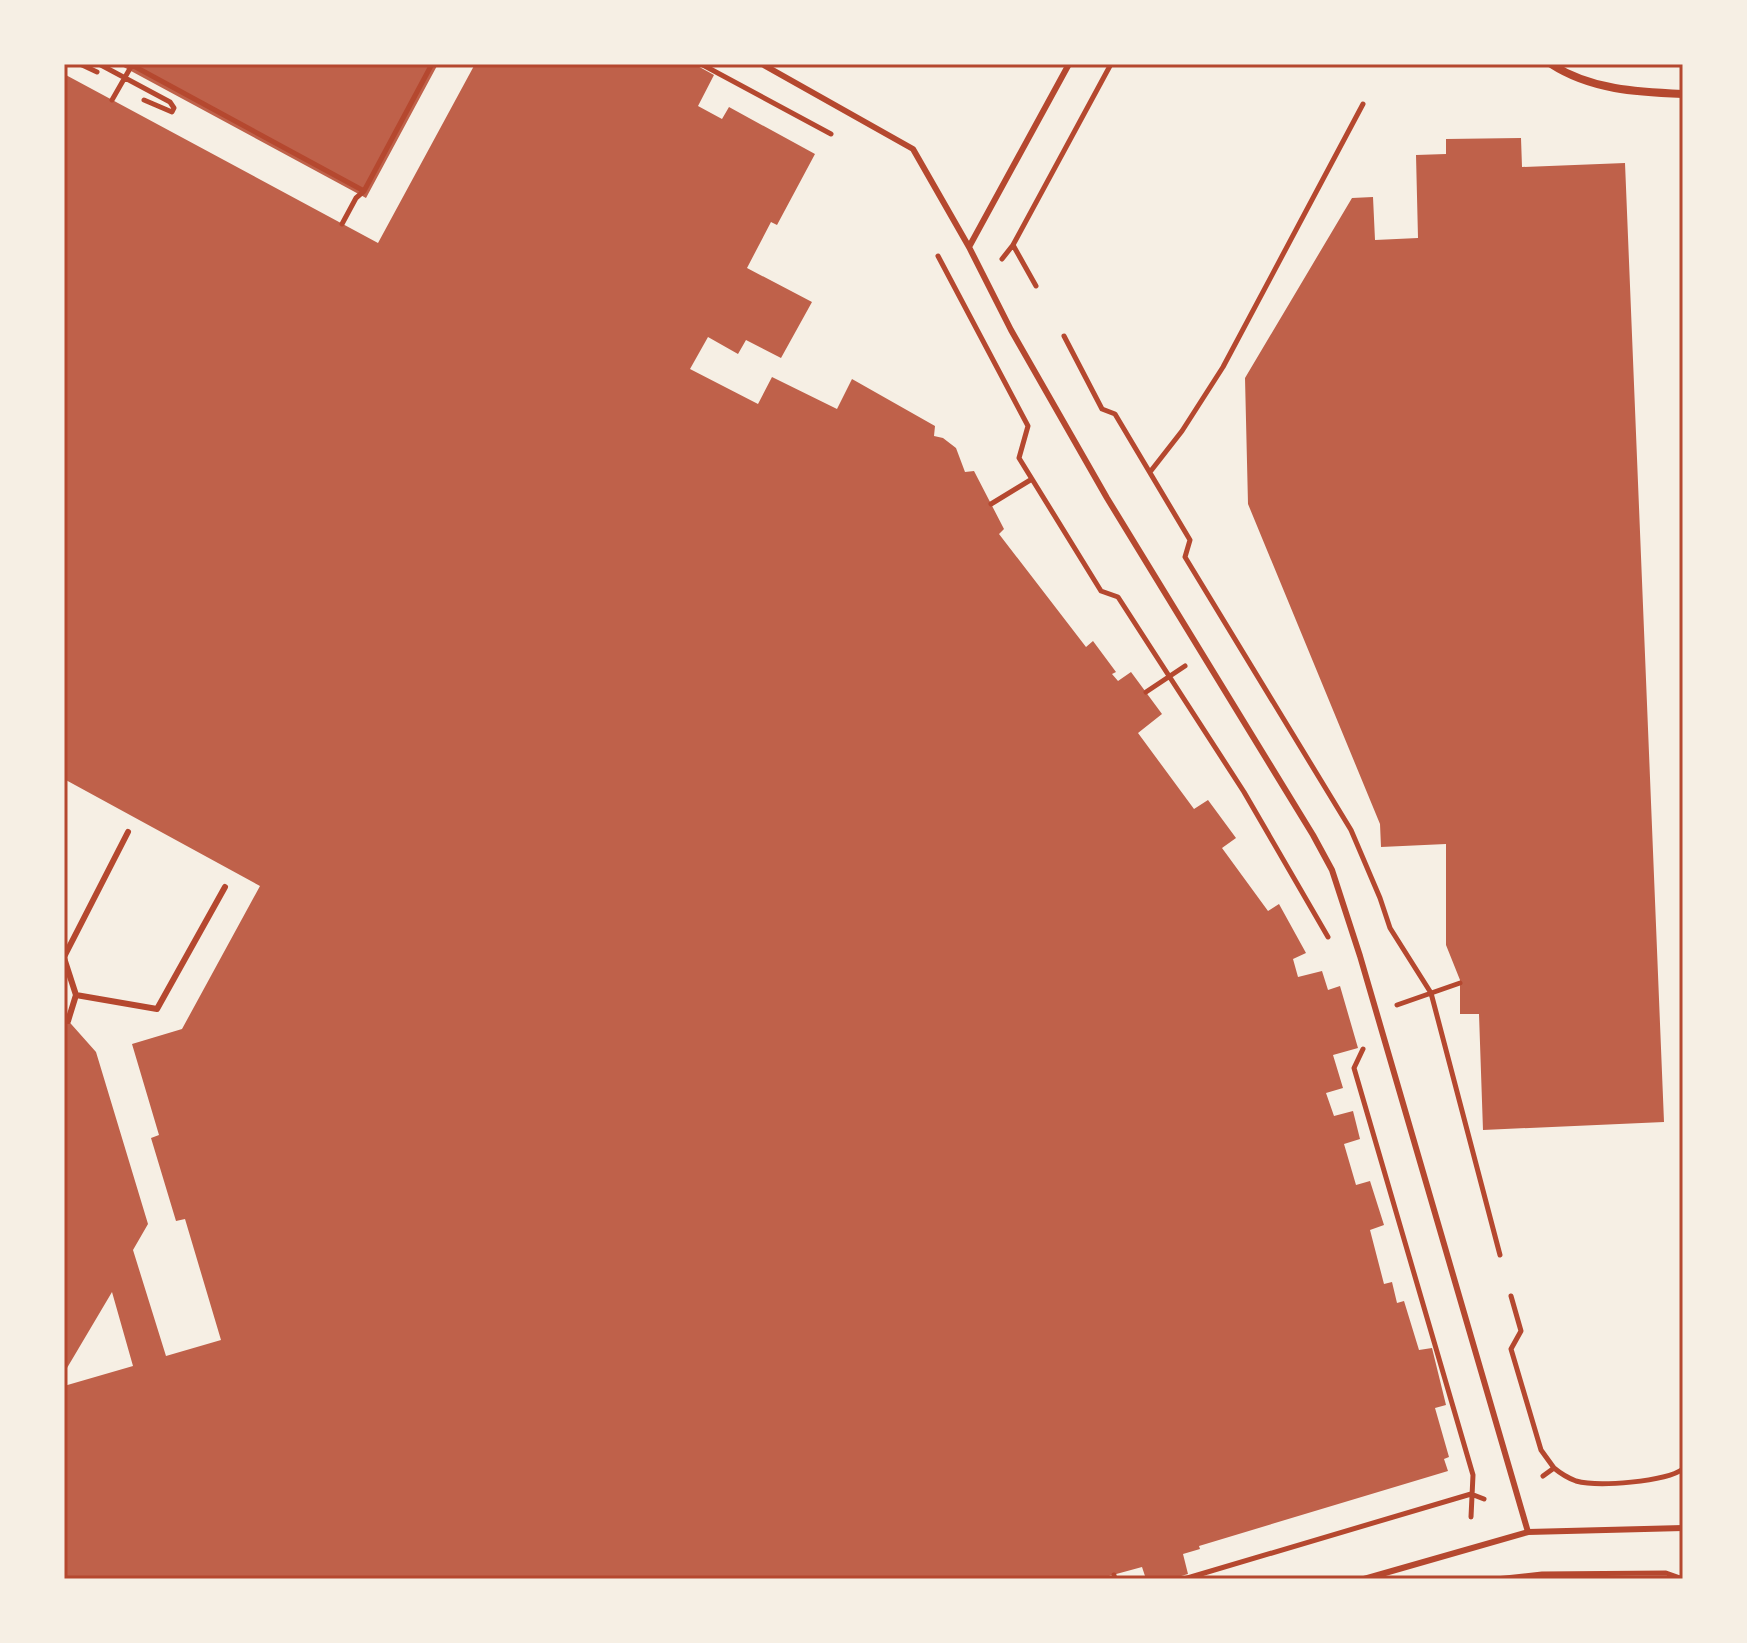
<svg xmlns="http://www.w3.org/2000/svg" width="1747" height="1643" font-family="'Fira Sans Condensed',sans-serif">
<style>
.building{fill:#bf614a}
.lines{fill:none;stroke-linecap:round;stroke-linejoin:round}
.path{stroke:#b5482f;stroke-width:5}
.service{stroke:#b5482f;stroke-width:6}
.minor{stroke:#b5482f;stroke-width:8}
.neatline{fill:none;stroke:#b5482f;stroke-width:3}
</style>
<rect width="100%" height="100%" fill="#f6efe4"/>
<path class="building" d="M118,64H438L366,198Z
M475,64H694L714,75L698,106L722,119L729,107L815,154L777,225L771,222L747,268L812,302L781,358L746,340L738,354L708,337L690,369L758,404L772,377L837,409L852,379L935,426L934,436L943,438L956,448L965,472L974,471L1004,529L999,534L1086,647L1093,641L1116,672L1112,674L1118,681L1131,672L1162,714L1138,733L1194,809L1208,800L1236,838L1222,848L1268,911L1279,904L1306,953L1293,959L1298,977L1322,971L1328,990L1340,986L1358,1048L1333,1055L1343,1088L1326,1093L1334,1116L1353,1111L1360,1139L1344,1144L1356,1185L1370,1181L1384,1225L1370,1230L1384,1284L1392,1282L1397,1303L1404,1301L1419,1350L1432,1348L1446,1405L1435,1408L1449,1457L1444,1459L1448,1471L1199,1546L1200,1549L1183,1554L1188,1574L1171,1579H1146L1142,1567L1098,1579H64V1386L133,1366L112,1292L67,1368H64V1016L96,1052L148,1224L133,1250L166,1356L221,1340L185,1219L176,1221L151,1138L159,1135L132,1044L182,1029L260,886L64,779V74L378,243Z
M1521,138L1522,167L1625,163L1664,1122L1483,1130L1479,1014H1460V980L1446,945V844L1381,847L1380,824L1248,504L1245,378L1352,198L1373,197L1375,240L1418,238L1416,155L1446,154V139Z"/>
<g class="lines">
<path class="path" d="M80,64L97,72
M99,64L170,102L174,108L172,112L144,100
M130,64L364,191
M701,64L831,134
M112,100L132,65
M342,224L356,198L364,191L432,64
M1013,245L1036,286
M938,256L1028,426L1019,458L1101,591L1118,597L1244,792L1328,937
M1002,259L1013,245L1111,64
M1064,336L1102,409L1115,414L1190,540L1185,557L1351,830L1380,898L1390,928L1431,993L1500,1255
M1150,472L1182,431L1223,367L1363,104
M991,504L1032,479
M1146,692L1185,666
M1397,1005L1460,983
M1363,1049L1354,1068L1473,1475L1471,1517
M1511,1296L1521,1331L1511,1349L1541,1450L1554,1468
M1543,1476L1554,1468C1560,1473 1568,1478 1576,1481C1598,1487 1665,1482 1683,1469
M1114,1575L1115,1579
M1184,1579L1471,1494L1484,1499
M1496,1579L1542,1574L1666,1573L1683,1579"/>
<path class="service" d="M762,64L913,149L969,247L1011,330L1107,498L1313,835L1332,870L1360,956L1528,1532
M969,247L1069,64
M64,957L128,832
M64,958L76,995L68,1021
M76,995L157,1009L225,887
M1364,1579L1528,1532L1683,1528"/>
<path class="minor" d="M1551,64C1591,90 1637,92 1683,94"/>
</g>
<rect width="1747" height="1643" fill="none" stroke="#f6efe4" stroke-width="132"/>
<rect x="66" y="66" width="1615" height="1511" class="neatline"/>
</svg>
